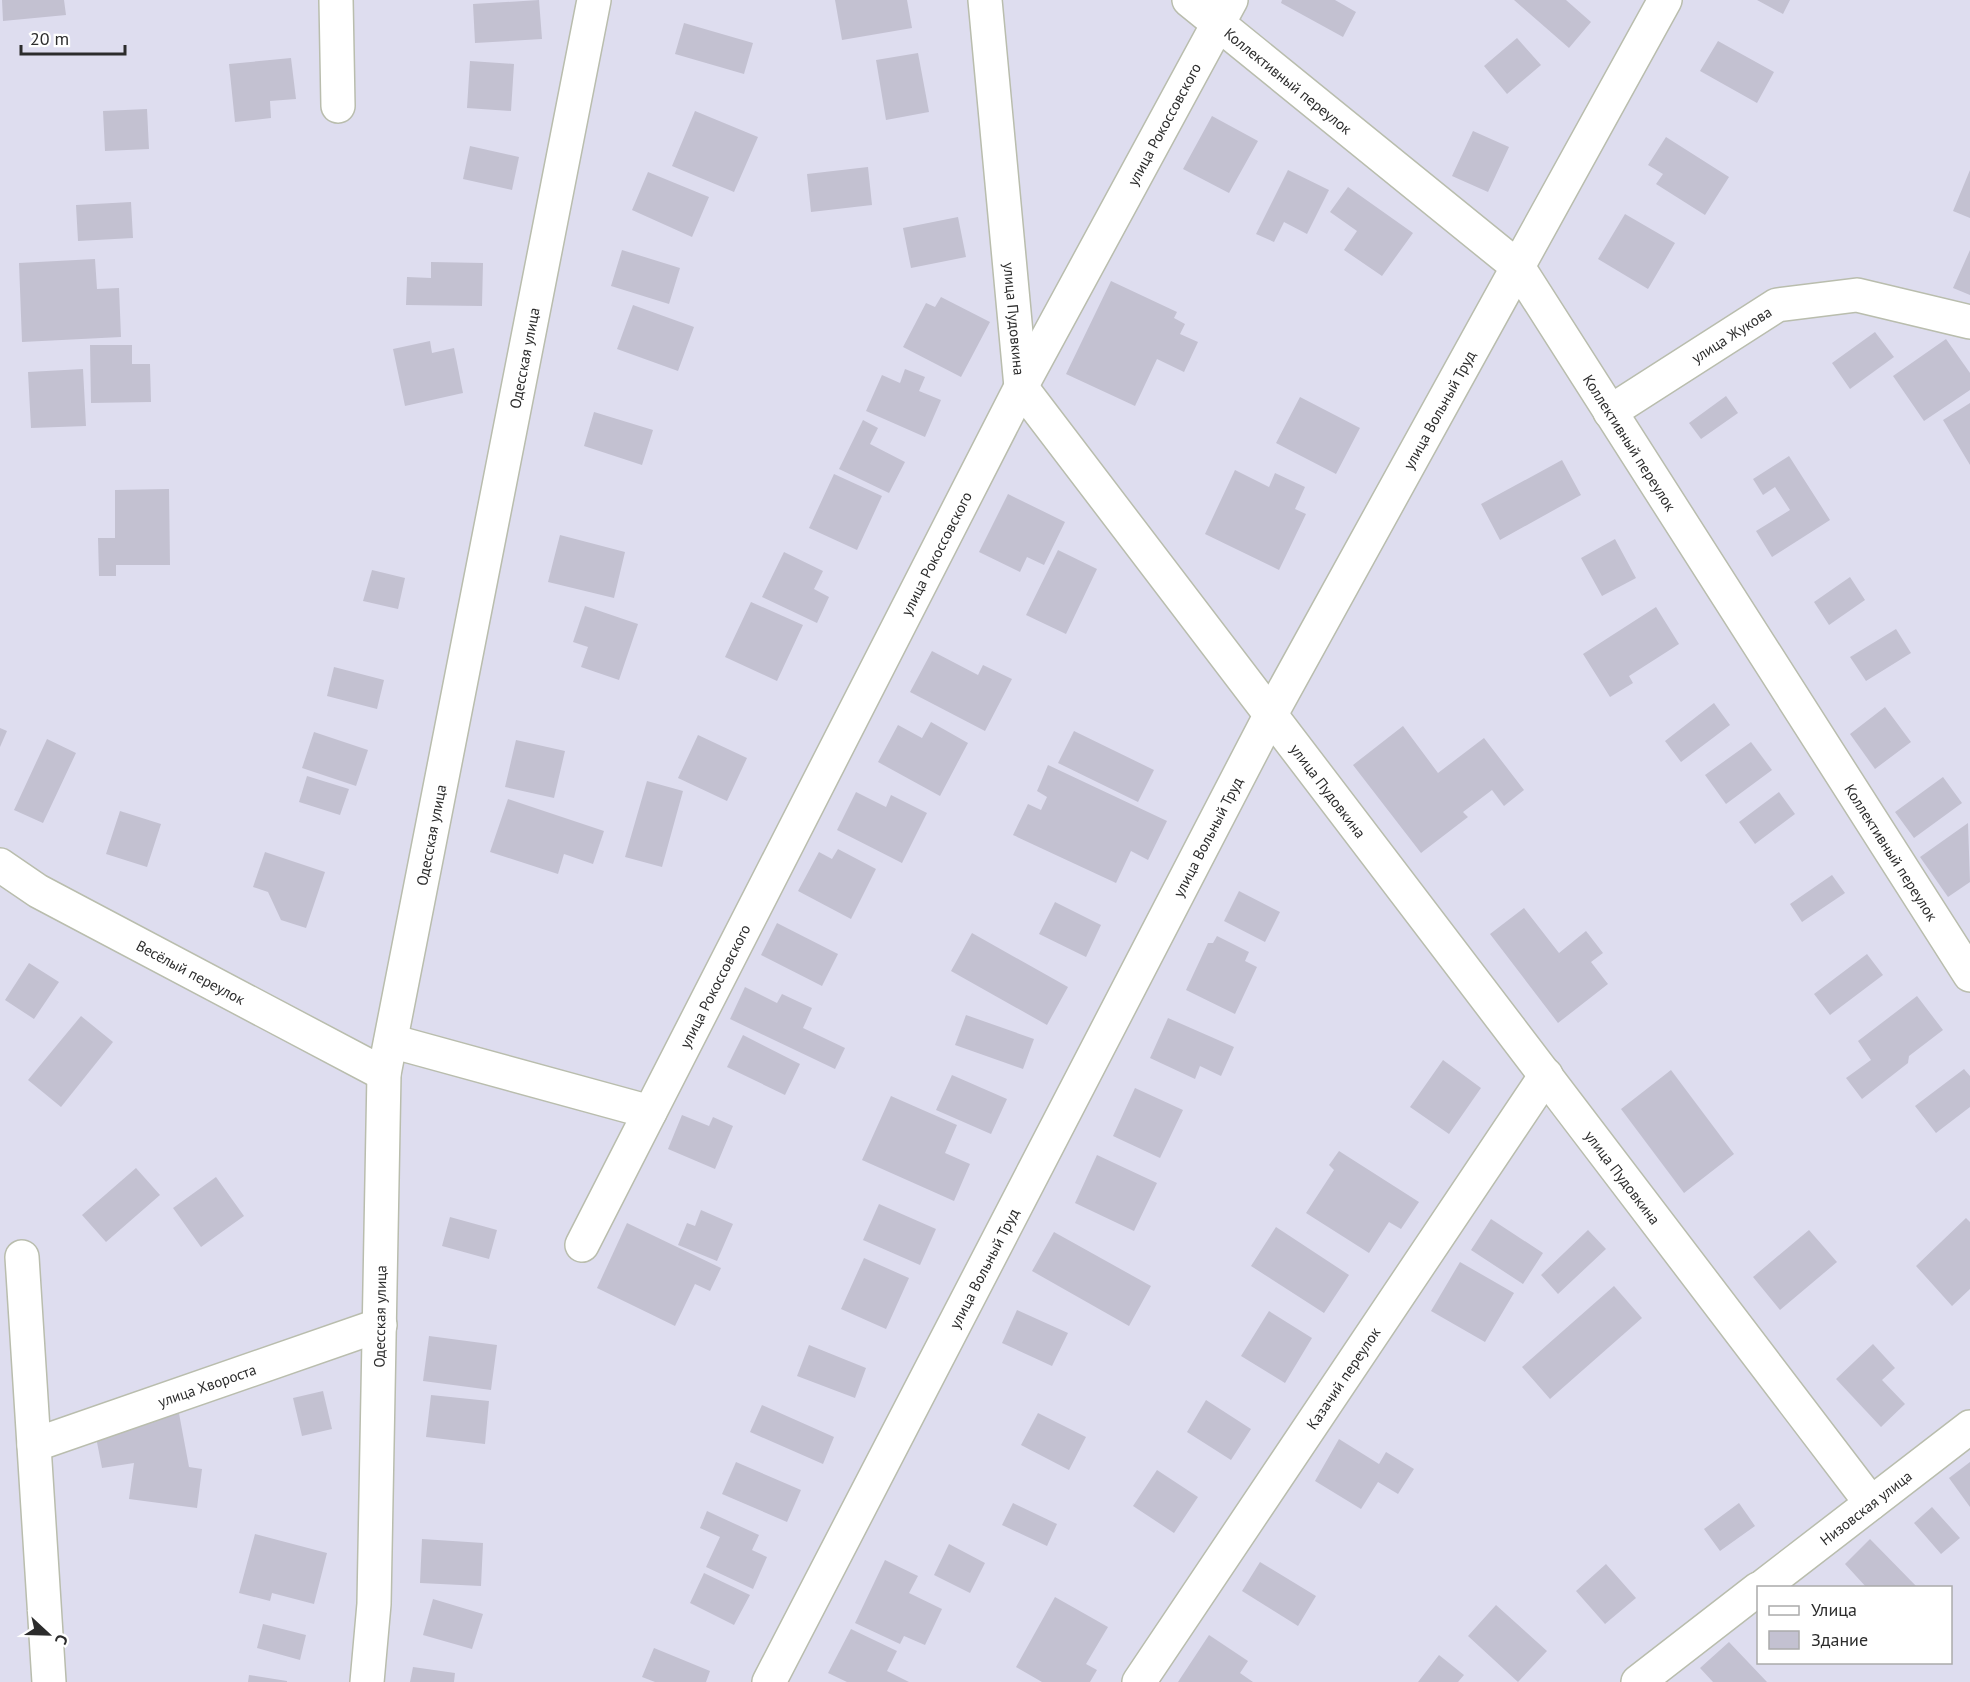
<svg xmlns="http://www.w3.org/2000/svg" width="1970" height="1682" font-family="'PT Sans',sans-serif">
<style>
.building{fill:#c3c1d1}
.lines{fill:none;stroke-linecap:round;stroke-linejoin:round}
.minor-casing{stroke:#b9bdad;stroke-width:36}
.secondary-casing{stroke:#b9bdad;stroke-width:36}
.minor{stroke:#fff;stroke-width:33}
.secondary{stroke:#fff;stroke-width:33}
.labels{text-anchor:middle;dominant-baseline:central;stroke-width:4.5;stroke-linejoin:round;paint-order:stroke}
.street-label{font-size:15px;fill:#2c2c2c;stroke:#fff}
</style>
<rect width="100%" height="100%" fill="#deddef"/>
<path class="building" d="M2,0H64L66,15L3,21Z
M539,0L542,39L475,43L473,4Z
M835,0H907L912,28L842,40Z
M1282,0H1335L1356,12L1343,37L1281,3Z
M1514,0H1566L1591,22L1569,48Z
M1757,0H1790L1783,14Z
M684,23L753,43L744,74L675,54Z
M1517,38L1541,65L1507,94L1484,66Z
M1718,41L1774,72L1757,103L1700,71Z
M918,53L929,112L886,120L876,60Z
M291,58L296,99L270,101L271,118L235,122L229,64Z
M470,61L514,64L511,111L467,108Z
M147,109L149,149L105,151L103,111Z
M695,111L758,137L734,192L672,166Z
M1212,116L1258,141L1229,193L1183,169Z
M1473,131L1509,147L1488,192L1452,176Z
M1666,137L1729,177L1705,215L1656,184L1663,174L1648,165Z
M470,146L519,157L512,190L463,179Z
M868,167L872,205L811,212L807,174Z
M1288,170L1329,190L1307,234L1284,222L1274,242L1256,234Z
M1970,170V218L1953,211Z
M648,172L709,197L692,237L632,210Z
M1348,187L1413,233L1382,276L1344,250L1357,231L1330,212Z
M131,202L133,238L78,241L76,205Z
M1625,214L1675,243L1648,289L1598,259Z
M958,217L966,257L911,268L903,228Z
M622,250L680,268L669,304L611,286Z
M1970,250V295L1953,288Z
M95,259L97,289L119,288L121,337L22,342L19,263Z
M431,262L483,263L482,306L406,305L407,277L431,278Z
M1111,281L1177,312L1174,318L1185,324L1180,334L1198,342L1184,372L1157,359L1135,406L1066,374Z
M941,297L990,322L961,377L903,347L926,303L935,307Z
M633,305L694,327L678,371L617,349Z
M1875,332L1894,357L1850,389L1832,363Z
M1946,339L1970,373V390L1924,421L1893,376Z
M430,341L432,353L454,348L463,393L405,406L393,349Z
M90,345H132V364H150L151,402L91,403Z
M83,369L86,426L31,428L28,372Z
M905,369L925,377L919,391L941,400L925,437L866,411L882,375L900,383Z
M1726,396L1738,413L1701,439L1689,423Z
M1300,397L1360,428L1336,474L1276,443Z
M1970,403V465L1943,420Z
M594,412L653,430L642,465L584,446Z
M863,420L878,428L870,444L905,462L889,493L839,469Z
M1789,456L1830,520L1772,557L1756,531L1790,510L1775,487L1763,495L1753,479Z
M1562,460L1581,495L1500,540L1481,504Z
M1235,470L1269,487L1275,473L1305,487L1295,509L1306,514L1279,570L1205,534Z
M834,474L882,496L857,550L809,528Z
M169,489L170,565H116V576H99L98,538H115V490Z
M1008,494L1065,522L1044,565L1027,557L1020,572L979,552Z
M560,535L625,552L614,598L548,582Z
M1615,539L1636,578L1602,596L1581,558Z
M1058,550L1097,569L1066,634L1026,615Z
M784,552L823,571L814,589L829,597L817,623L762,597Z
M372,570L405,578L398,609L363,601Z
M1850,577L1865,600L1829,625L1814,602Z
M751,602L803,625L777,681L725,657Z
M585,606L638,624L619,680L581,667L588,647L573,642Z
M1656,607L1679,644L1629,676L1633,683L1610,697L1583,654Z
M1896,629L1911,653L1866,681L1850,657Z
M932,651L978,675L983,665L1012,679L985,731L910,692Z
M334,667L384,680L377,709L327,696Z
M1714,703L1730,725L1681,762L1665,741Z
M1885,707L1911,742L1875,769L1850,734Z
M931,722L968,743L940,796L878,762L898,725L922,738Z
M1403,726L1438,773L1484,738L1524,790L1504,806L1492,790L1463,812L1468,817L1421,853L1353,765Z
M0,728L7,731L0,747Z
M1074,731L1154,770L1138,802L1058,763Z
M314,732L368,750L356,786L302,768Z
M698,735L747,758L727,801L678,778Z
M47,739L76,753L43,823L14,810Z
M516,740L565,751L554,798L505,787Z
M1751,742L1772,770L1726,804L1705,775Z
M1048,765L1167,821L1148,860L1131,851L1116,883L1013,835L1028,804L1041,810L1047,797L1037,791Z
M307,776L349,789L340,815L299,802Z
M1943,777L1962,803L1914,838L1895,812Z
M647,781L683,791L662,867L625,857Z
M856,792L886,807L891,795L927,813L902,863L837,830Z
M1779,792L1795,814L1755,844L1739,822Z
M508,799L604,831L593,864L564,854L558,874L490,852Z
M120,811L161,824L147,867L106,854Z
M1968,823L1970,882L1948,897L1920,857Z
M838,849L876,869L851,919L798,891L819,852L832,859Z
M265,852L325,872L306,928L281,920L268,892L253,887Z
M1832,875L1845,893L1802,922L1790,904Z
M1239,891L1280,912L1265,942L1224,921Z
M1055,902L1101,925L1086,957L1039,934Z
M1524,908L1559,953L1586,931L1603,953L1591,962L1608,984L1558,1023L1490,934Z
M777,923L838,954L822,986L761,955Z
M972,933L1068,987L1047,1025L951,971Z
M1217,936L1249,952L1245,961L1257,967L1235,1014L1186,990L1208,943H1213Z
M1867,954L1883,975L1830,1015L1814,994Z
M29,963L59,982L34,1019L5,1000Z
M745,987L777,1003L782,994L812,1008L803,1028L845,1048L835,1069L730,1019Z
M1917,996L1943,1030L1909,1056L1908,1063L1862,1099L1846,1078L1871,1060L1858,1041Z
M966,1015L1034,1039L1023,1069L955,1045Z
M81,1016L113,1042L61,1107L28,1080Z
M1168,1018L1234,1047L1221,1076L1200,1066L1195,1079L1150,1058Z
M743,1035L800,1064L785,1095L727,1067Z
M1443,1060L1481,1088L1449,1134L1410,1107Z
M1964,1069L1970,1076V1107L1936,1133L1915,1106Z
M1671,1070L1734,1154L1684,1193L1621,1109Z
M952,1075L1007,1099L991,1134L936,1110Z
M1135,1088L1183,1110L1160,1158L1113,1136Z
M891,1096L957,1125L945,1153L970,1164L954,1201L862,1160Z
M682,1115L709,1126L713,1117L733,1126L715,1169L668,1149Z
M1339,1151L1419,1202L1401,1229L1389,1222L1369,1253L1306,1213L1334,1170L1329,1165Z
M1097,1155L1157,1183L1134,1231L1075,1203Z
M136,1168L160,1195L106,1242L82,1215Z
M216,1177L244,1216L201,1247L173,1208Z
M879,1204L936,1229L920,1265L863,1240Z
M701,1210L733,1224L717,1261L678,1245L687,1223L695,1226Z
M450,1217L497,1230L489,1259L442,1246Z
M1966,1218L1970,1222V1289L1952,1306L1916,1266Z
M1491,1219L1543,1253L1523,1284L1471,1250Z
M627,1223L721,1268L710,1291L695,1284L675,1326L597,1288Z
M1276,1227L1349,1275L1324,1313L1251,1266Z
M1588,1230L1606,1249L1558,1294L1541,1275Z
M1809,1230L1837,1262L1780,1310L1753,1277Z
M1054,1232L1151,1286L1129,1326L1032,1271Z
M864,1258L909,1278L886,1329L841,1309Z
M1460,1262L1514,1293L1485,1342L1431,1311Z
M1614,1286L1642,1318L1550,1399L1522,1367Z
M1017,1310L1068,1333L1052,1366L1002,1343Z
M1269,1311L1312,1338L1285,1383L1241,1356Z
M429,1336L497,1345L491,1390L423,1381Z
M1873,1344L1895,1368L1882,1380L1905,1404L1881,1427L1836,1379Z
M809,1345L866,1368L855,1398L797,1376Z
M323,1391L332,1429L302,1436L293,1398Z
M431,1395L489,1401L485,1444L426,1437Z
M1206,1400L1251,1429L1231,1460L1187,1432Z
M762,1405L834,1437L823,1464L750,1432Z
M178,1408L189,1467L202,1469L197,1508L129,1499L134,1463L102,1468L95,1432Z
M1038,1413L1086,1437L1069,1470L1021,1445Z
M1339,1439L1379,1464L1386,1452L1414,1469L1398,1494L1378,1482L1361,1509L1315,1481Z
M736,1462L801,1490L787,1522L722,1494Z
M1970,1462V1507L1949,1478Z
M1157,1470L1198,1497L1174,1533L1133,1506Z
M1013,1503L1057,1524L1047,1546L1002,1525Z
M1739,1503L1755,1526L1720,1551L1704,1529Z
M1932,1507L1960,1538L1941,1554L1914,1523Z
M707,1511L759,1535L752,1550L767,1557L753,1589L706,1567L720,1537L700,1528Z
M255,1534L327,1553L314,1604L272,1593L270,1601L239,1593Z
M422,1539L483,1543L481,1586L420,1583Z
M1870,1539L1918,1588H1867L1845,1564Z
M949,1544L985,1563L970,1593L934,1575Z
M885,1560L918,1576L909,1593L942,1609L925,1645L904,1636L900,1644L855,1623Z
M1260,1562L1316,1596L1298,1626L1242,1591Z
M1606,1564L1636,1598L1605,1624L1576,1591Z
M704,1573L750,1595L734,1625L690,1603Z
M1055,1597L1108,1627L1086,1664L1097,1670L1090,1682H1042L1016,1667Z
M433,1599L483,1614L472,1649L423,1635Z
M1496,1605L1547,1651L1518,1682L1468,1636Z
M263,1624L306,1635L300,1660L257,1648Z
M851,1629L897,1651L887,1671L909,1682H847L828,1673Z
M1209,1635L1248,1661L1240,1673L1253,1682H1178Z
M1729,1642L1767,1682H1713L1700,1668Z
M654,1648L710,1671L706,1682H655L642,1677Z
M1439,1655L1464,1675L1458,1682H1418Z
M413,1667L455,1673L454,1682H410Z
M249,1675L287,1681V1682H248Z"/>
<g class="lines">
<defs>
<g id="minor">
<path d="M336,0L338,106"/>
<path id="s1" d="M985,0L1021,387L1871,1503"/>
<path id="s2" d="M1189,0L1518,267L1970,975"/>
<path id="s3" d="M1610,412L1777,305L1857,295L1970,322"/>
<path id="s4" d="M0,865L38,891L384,1074"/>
<path d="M391,1041L650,1112"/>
<path id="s5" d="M582,1245L1021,387L1231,0"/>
<path d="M22,1257L49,1682"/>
<path id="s6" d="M34,1445L380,1325"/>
<path id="s7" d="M1761,1588L1970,1427"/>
<path id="s8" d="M769,1682L1271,714L1665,0"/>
<path id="s9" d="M1139,1682L1546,1075"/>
<path d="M1638,1682L1758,1589"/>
</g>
<g id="secondary">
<path id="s10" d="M367,1682L374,1604L384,1074L594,0"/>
</g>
</defs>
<use href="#minor" class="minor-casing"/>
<use href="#secondary" class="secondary-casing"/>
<use href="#minor" class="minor"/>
<use href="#secondary" class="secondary"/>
</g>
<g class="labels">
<g class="street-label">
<text stroke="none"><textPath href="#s2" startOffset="128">Коллективный переулок</textPath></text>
<text stroke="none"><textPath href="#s5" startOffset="1263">улица Рокоссовского</textPath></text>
<text stroke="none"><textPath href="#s1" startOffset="320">улица Пудовкина</textPath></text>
<text stroke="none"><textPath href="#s3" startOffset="144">улица Жукова</textPath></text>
<text stroke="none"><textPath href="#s10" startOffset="1338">Одесская улица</textPath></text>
<text stroke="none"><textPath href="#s8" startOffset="1438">улица Вольный Труд</textPath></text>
<text stroke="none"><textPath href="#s2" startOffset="632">Коллективный переулок</textPath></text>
<text stroke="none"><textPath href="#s5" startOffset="777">улица Рокоссовского</textPath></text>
<text stroke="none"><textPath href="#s1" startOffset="896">улица Пудовкина</textPath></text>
<text stroke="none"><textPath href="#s10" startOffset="852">Одесская улица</textPath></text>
<text stroke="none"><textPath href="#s8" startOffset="952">улица Вольный Труд</textPath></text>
<text stroke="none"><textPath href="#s2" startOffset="1118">Коллективный переулок</textPath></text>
<text stroke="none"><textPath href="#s4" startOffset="219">Весёлый переулок</textPath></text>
<text stroke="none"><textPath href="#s5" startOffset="291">улица Рокоссовского</textPath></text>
<text stroke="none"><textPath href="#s1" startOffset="1382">улица Пудовкина</textPath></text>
<text stroke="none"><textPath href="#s8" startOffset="466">улица Вольный Труд</textPath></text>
<text stroke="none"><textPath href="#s10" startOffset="366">Одесская улица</textPath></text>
<text stroke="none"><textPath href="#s9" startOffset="366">Казачий переулок</textPath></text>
<text stroke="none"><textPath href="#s6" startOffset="183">улица Хвороста</textPath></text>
<text stroke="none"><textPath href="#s7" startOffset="132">Низовская улица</textPath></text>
</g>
</g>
<rect x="1757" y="1586" width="195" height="78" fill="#ffffff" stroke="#ababab" stroke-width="1.5"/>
<rect x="1769" y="1606" width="30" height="9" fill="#ffffff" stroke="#ababab" stroke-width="1.5"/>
<text x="1811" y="1616" font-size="18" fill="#2c2c2c">Улица</text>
<rect x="1769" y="1631" width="30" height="18" fill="#c3c1d1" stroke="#ababab" stroke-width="1.5"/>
<text x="1811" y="1646" font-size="18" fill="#2c2c2c">Здание</text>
<g transform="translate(48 1634) rotate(112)" stroke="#ffffff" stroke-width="4.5" paint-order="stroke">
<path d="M0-4.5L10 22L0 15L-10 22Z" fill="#2c2c2c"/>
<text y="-9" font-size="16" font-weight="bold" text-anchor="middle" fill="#2c2c2c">С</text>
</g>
<path d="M21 45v9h104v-9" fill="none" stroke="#2c2c2c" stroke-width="3"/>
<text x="30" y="45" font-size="18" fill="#2c2c2c" stroke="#ffffff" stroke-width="4.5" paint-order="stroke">20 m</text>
</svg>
